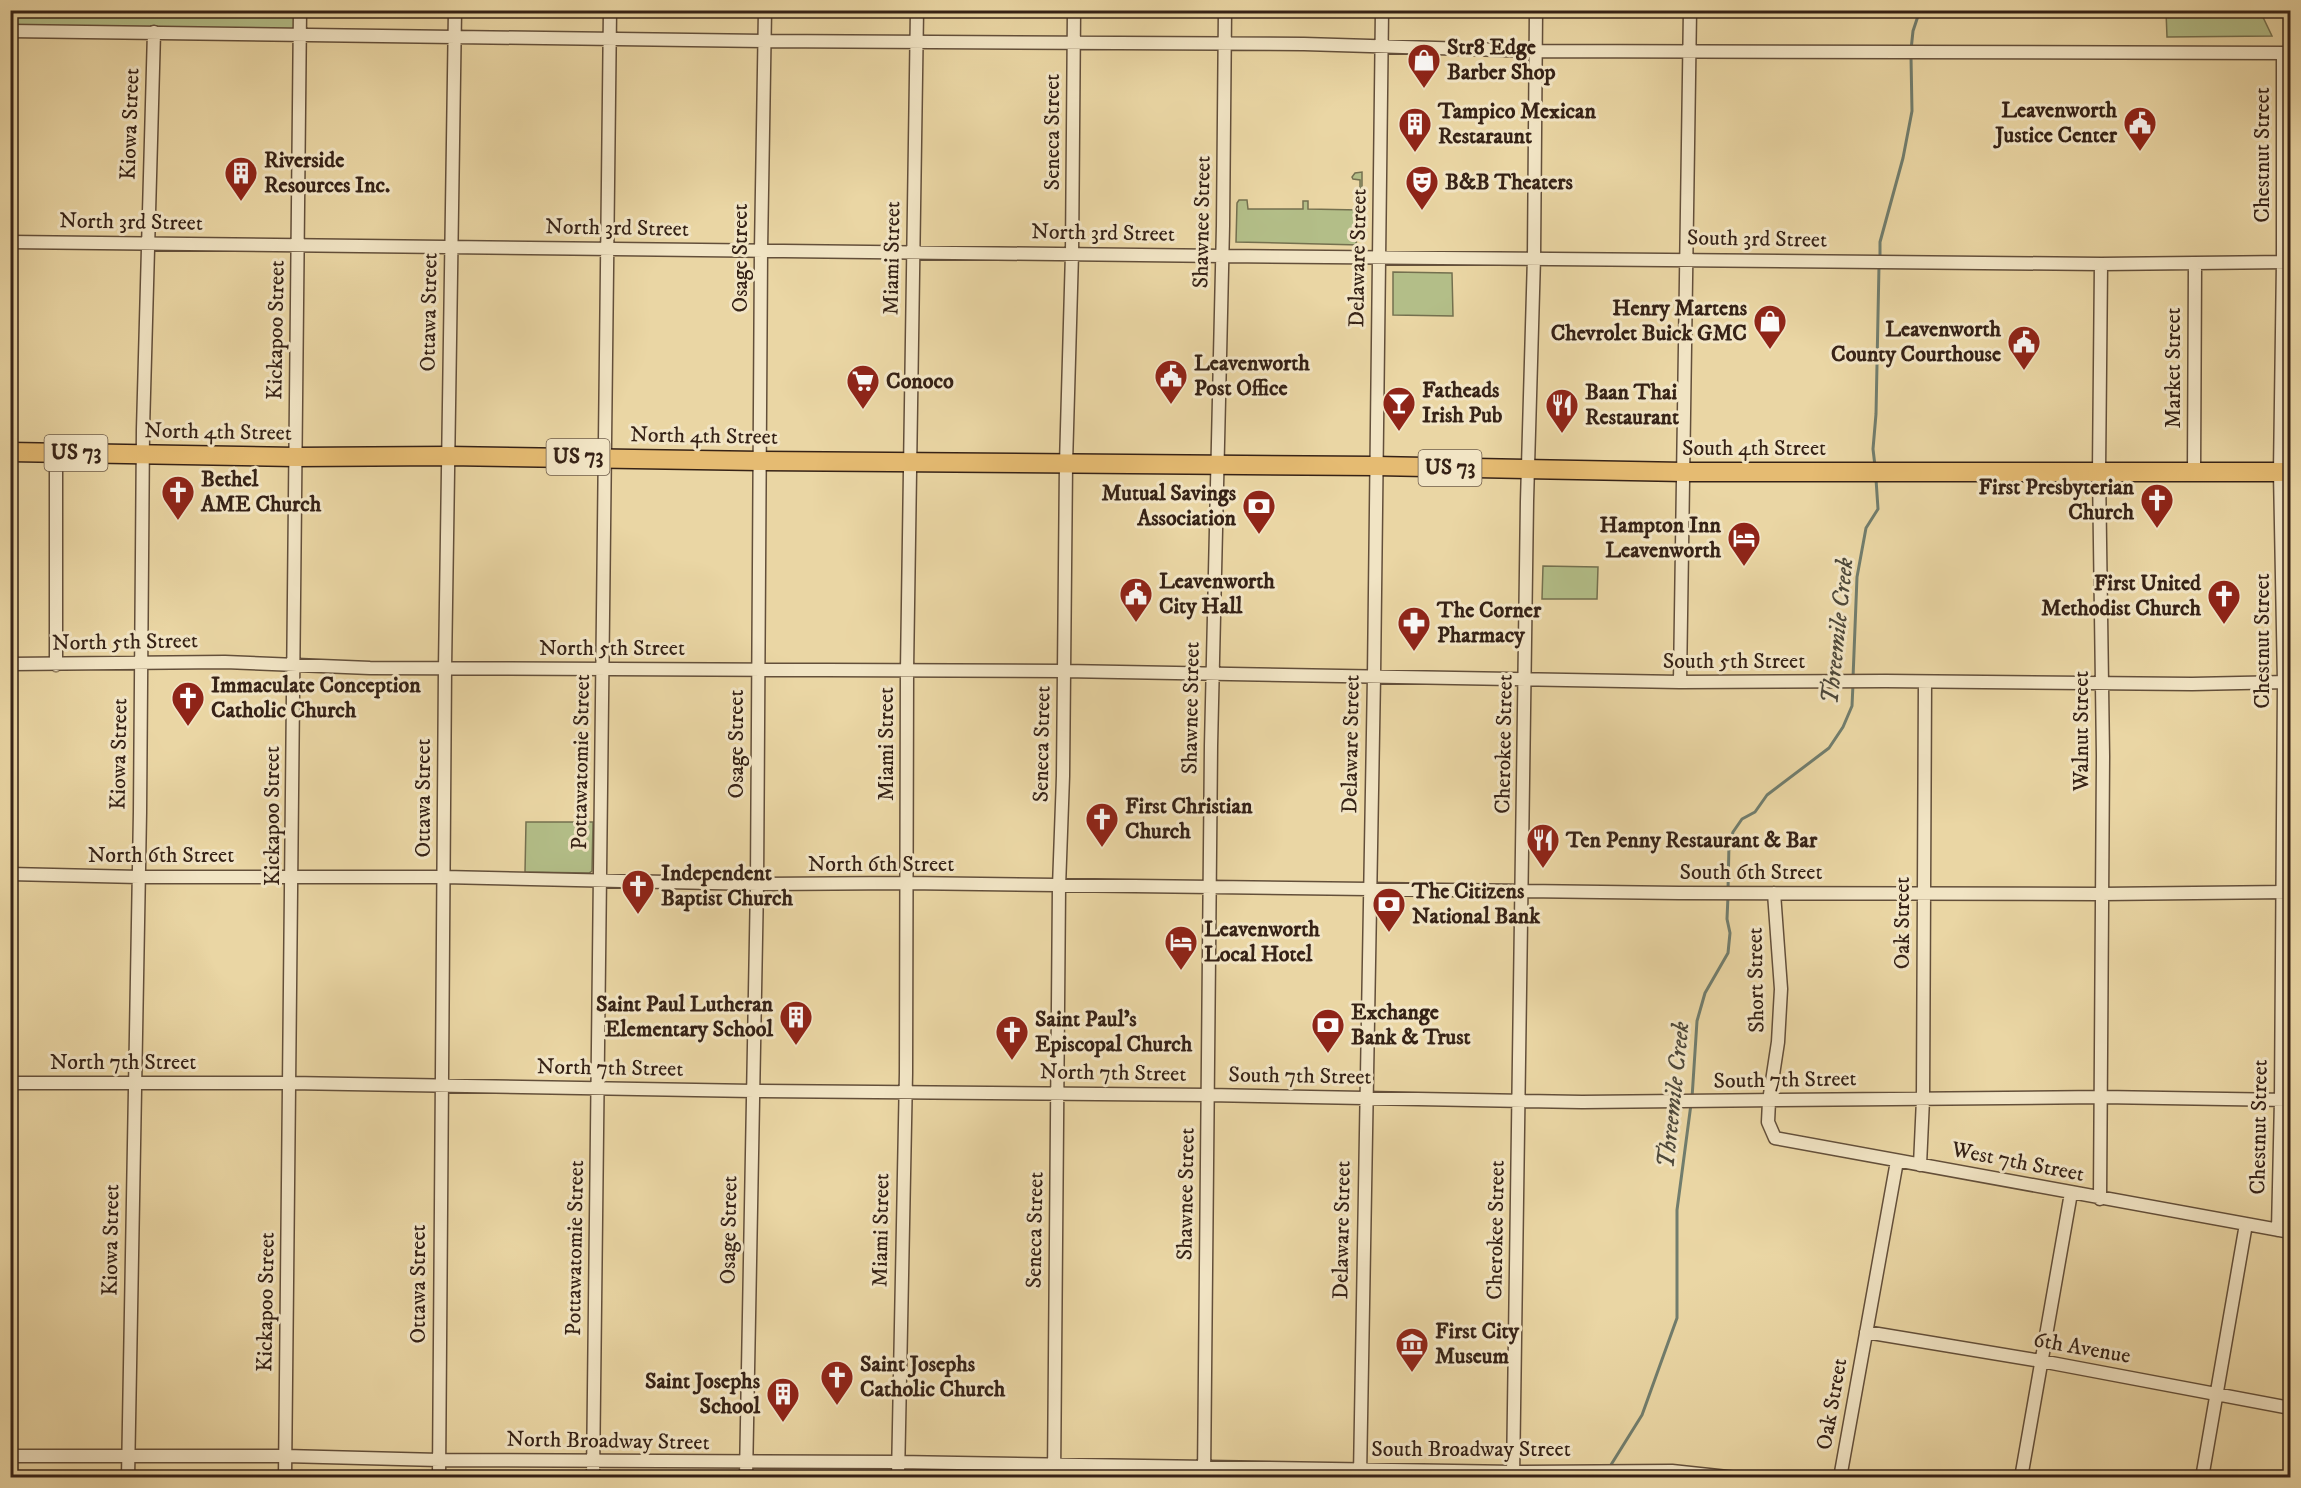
<svg xmlns="http://www.w3.org/2000/svg" width="2301" height="1488" font-family="'IM FELL DW Pica',serif">
<style>
.green{fill:#b3be88;stroke:#74704f;stroke-width:1.5}
.lines{fill:none;stroke-linecap:round;stroke-linejoin:round}
.stream{stroke:#717d6d;stroke-width:3}
.minor-casing{stroke:#634f3a;stroke-width:15}
.highway-casing{stroke:#362216;stroke-width:21}
.minor{stroke:#f1e4c4;stroke-width:12}
.highway{stroke:#e5bb72;stroke-width:18}
.labels{text-anchor:middle;dominant-baseline:central;stroke-width:6;stroke-linejoin:round;paint-order:stroke}
.shield{fill:#f1e4c4;stroke:#6e5c4a;stroke-width:1.5}
.shield-label{font-size:21px;font-weight:bold;fill:#362216}
.poi-label{font-size:22px;font-weight:bold;fill:#362216;stroke:#f1e4c4;text-anchor:start}
.street-label{font-size:22px;fill:#362216;stroke:#f1e4c4}
.water-label{font-size:24px;font-style:italic;fill:#4e483a;stroke:#f1e4c4}
</style>
<rect width="100%" height="100%" fill="#ead6a4"/>
<filter id="stains"><feTurbulence type="fractalNoise" baseFrequency=".00333" numOctaves="4"/><feColorMatrix values="0 0 0 0 .2 0 0 0 0 .09 0 0 0 0 .02 0 0 0 .5 -.17"/></filter>
<radialGradient id="worn" r=".72"><stop offset=".6" stop-color="#630" stop-opacity="0"/><stop offset="1" stop-color="#630" stop-opacity=".3"/></radialGradient>
<path class="green" d="M11,11H300V34L11,31Z
M2166,11H2260L2272,36L2167,37Z
M1362,172V238H1357L1356,243L1360,245L1236,242L1237,203L1239,200H1247L1248,209H1303V201H1308V209L1360,210V180L1353,179L1352,177L1355,173Z
M1393,272L1452,273L1453,316L1393,315Z
M1543,566L1598,567L1597,599H1542Z
M526,822H593L592,871L589,873L525,872Z"/>
<g class="lines">
<path class="stream" d="M1911,50L1913,31L1920,10
M1880,259V242L1903,158L1912,111L1911,57
M1875,466L1873,449L1876,414L1879,266
M1853,678L1857,577L1866,528L1878,509L1876,479
M1728,890L1729,844L1733,832L1742,819L1755,812L1767,795L1829,748L1843,727L1852,706L1853,684
M1692,1098L1697,1021L1705,993L1728,953L1730,933L1727,919L1728,896
M1609,1468L1642,1415L1677,1318V1210L1691,1104"/>
<defs>
<path id="minor" d="M10,31L764,41L1304,44L1536,51L2290,53
M10,242L1223,256L2101,264L2290,262
M2194,472L2195,264
M10,664L225,662L370,668L1064,671L1680,682L1886,681L2192,684L2290,682
M56,665V453
M1680,682L1690,10
M10,874L139,877H444L757,884L906,883L1679,893L2101,894L2290,892
M1774,893L1781,989L1778,1042L1769,1101L1768,1122L1775,1138L2290,1232
M10,1083H290L753,1091L1208,1095L1582,1102L2102,1097L2290,1100
M1920,1165L1923,1099L1925,682
M2100,1199L2103,756L2099,471L2101,264
M2278,1230L2281,1100L2284,682L2280,472L2283,262V53
M1866,1332L2041,1361L2290,1408
M10,1456H285L439,1460L898,1462L1514,1472L1672,1471L1737,1478
M1360,1476L1374,676L1382,10
M128,1478L140,812L143,429L154,32
M285,1478L300,10
M439,1478L445,669L455,10
M593,1478L610,10
M746,1478L757,884L761,250L765,10
M898,1478L906,1073L907,670L917,10
M1054,1478L1059,887L1063,776L1066,464L1072,253L1074,10
M1204,1478L1211,746L1223,226L1225,10
M1513,1478L1527,501L1534,257L1536,10
M1840,1478L1897,1161
M2021,1478L2071,1193
M2202,1478L2246,1224"/>
<path id="highway" d="M10,452L295,457L448,456L760,461L1376,466L1684,472H2290"/>
</defs>
<use href="#minor" class="minor-casing"/>
<use href="#highway" class="highway-casing"/>
<use href="#minor" class="minor"/>
<use href="#highway" class="highway"/>
</g>
<defs>
<symbol id="shop-pin" viewBox="-11 -11 22 30"><path d="M0 17L-7.5 6A9.5 9.5 0 1 1 7.5 6Z" fill="#8f2418" stroke="#f1e4c4"/><path d="M-5-2.5h2.3a2.7 3.5 0 0 1 5.4 0H5L5.5 6h-11ZM-1.5-2.5h3a1.5 2.3 0 0 0-3 0Z" fill="#fff"/></symbol>
<symbol id="civic-pin" viewBox="-11 -11 22 30"><path d="M0 17L-7.5 6A9.5 9.5 0 1 1 7.5 6Z" fill="#8f2418" stroke="#f1e4c4"/><path d="M-.6-6.5H3V-4.5H.6V-3L4-1V1h2V6H-6V1h2V-1L-.6-3ZM-1.2 2.5V6h2.4V2.5Z" fill="#fff"/></symbol>
<symbol id="building-pin" viewBox="-11 -11 22 30"><path d="M0 17L-7.5 6A9.5 9.5 0 1 1 7.5 6Z" fill="#8f2418" stroke="#f1e4c4"/><path d="M-4-6H4V6H1V3H-1V6H-4ZM-2.5-4.3h1.7v1.8h-1.7ZM.8-4.3h1.7v1.8H.8ZM-2.5-1h1.7V.8h-1.7ZM.8-1h1.7V.8H.8Z" fill="#fff"/></symbol>
<symbol id="theatre-pin" viewBox="-11 -11 22 30"><path d="M0 17L-7.5 6A9.5 9.5 0 1 1 7.5 6Z" fill="#8f2418" stroke="#f1e4c4"/><path d="M-5-5.5Q0-4 5-5.5V0Q5 5 0 6Q-5 5-5 0ZM-3.3-2.5H-1v1.5H-3.3ZM1-2.5H3.3v1.5H1ZM-2.8 1Q0 5.5 2.8 1Z" fill="#fff"/></symbol>
<symbol id="supermarket-pin" viewBox="-11 -11 22 30"><path d="M0 17L-7.5 6A9.5 9.5 0 1 1 7.5 6Z" fill="#8f2418" stroke="#f1e4c4"/><path d="M-6-5.5h2.5l.6 2H6L4.5 2H-2.5L-4.4-4H-6ZM-1.5 3.2a1.3 1.3 0 1 0 .1 0ZM3 3.2a1.3 1.3 0 1 0 .1 0Z" fill="#fff"/></symbol>
<symbol id="bar-pin" viewBox="-11 -11 22 30"><path d="M0 17L-7.5 6A9.5 9.5 0 1 1 7.5 6Z" fill="#8f2418" stroke="#f1e4c4"/><path d="M-6-5H6L.8 .8V4.5H3.5V6h-7V4.5H-.8V.8Z" fill="#fff"/></symbol>
<symbol id="restaurant-pin" viewBox="-11 -11 22 30"><path d="M0 17L-7.5 6A9.5 9.5 0 1 1 7.5 6Z" fill="#8f2418" stroke="#f1e4c4"/><path d="M-5-6h1v4h1v-4h1v4h1v-4h1v5L-1.5 .5V6h-2V.5L-5-1ZM5-6V6H3V1.5H1.5Q1.5-4 5-6Z" fill="#fff"/></symbol>
<symbol id="church-pin" viewBox="-11 -11 22 30"><path d="M0 17L-7.5 6A9.5 9.5 0 1 1 7.5 6Z" fill="#8f2418" stroke="#f1e4c4"/><path d="M-1.2-6h2.4v3.5h3.3v2.4h-3.3V6h-2.4V-.1h-3.3v-2.4h3.3Z" fill="#fff"/></symbol>
<symbol id="bank-pin" viewBox="-11 -11 22 30"><path d="M0 17L-7.5 6A9.5 9.5 0 1 1 7.5 6Z" fill="#8f2418" stroke="#f1e4c4"/><path d="M-6-4H6V4H-6ZM0-2.3a2.3 2.3 0 1 0 0 4.6a2.3 2.3 0 1 0 0-4.6Z" fill="#fff"/></symbol>
<symbol id="hotel-pin" viewBox="-11 -11 22 30"><path d="M0 17L-7.5 6A9.5 9.5 0 1 1 7.5 6Z" fill="#8f2418" stroke="#f1e4c4"/><path d="M-6-4.5h1.5V1H6V5H4.5V3h-9V5H-6ZM-4 0a1.8 1.8 0 1 1 3.6 0ZM.5 0V-2.5h3Q6-2.5 6 0Z" fill="#fff"/></symbol>
<symbol id="pharmacy-pin" viewBox="-11 -11 22 30"><path d="M0 17L-7.5 6A9.5 9.5 0 1 1 7.5 6Z" fill="#8f2418" stroke="#f1e4c4"/><path d="M-2-6h4v4h4v4h-4v4h-4v-4h-4v-4h4Z" fill="#fff"/></symbol>
<symbol id="museum-pin" viewBox="-11 -11 22 30"><path d="M0 17L-7.5 6A9.5 9.5 0 1 1 7.5 6Z" fill="#8f2418" stroke="#f1e4c4"/><path d="M0-6L6-3V-2H-6V-3ZM-5-1h2V3h-2ZM-1-1h2V3h-2ZM3-1h2V3H3ZM-6 4H6V6H-6Z" fill="#fff"/></symbol>
</defs>
<g fill-rule="evenodd">
<use href="#shop-pin" x="1405" y="41" width="38" height="52"/>
<use href="#civic-pin" x="2121" y="104" width="38" height="52"/>
<use href="#building-pin" x="1396" y="105" width="38" height="52"/>
<use href="#building-pin" x="222" y="154" width="38" height="52"/>
<use href="#theatre-pin" x="1403" y="163" width="38" height="52"/>
<use href="#shop-pin" x="1751" y="302" width="38" height="52"/>
<use href="#civic-pin" x="2005" y="323" width="38" height="52"/>
<use href="#civic-pin" x="1152" y="357" width="38" height="52"/>
<use href="#supermarket-pin" x="844" y="362" width="38" height="52"/>
<use href="#bar-pin" x="1380" y="384" width="38" height="52"/>
<use href="#restaurant-pin" x="1543" y="386" width="38" height="52"/>
<use href="#church-pin" x="159" y="473" width="38" height="52"/>
<use href="#church-pin" x="2138" y="481" width="38" height="52"/>
<use href="#bank-pin" x="1240" y="487" width="38" height="52"/>
<use href="#hotel-pin" x="1725" y="519" width="38" height="52"/>
<use href="#civic-pin" x="1117" y="575" width="38" height="52"/>
<use href="#church-pin" x="2205" y="577" width="38" height="52"/>
<use href="#pharmacy-pin" x="1395" y="604" width="38" height="52"/>
<use href="#church-pin" x="169" y="679" width="38" height="52"/>
<use href="#church-pin" x="1083" y="800" width="38" height="52"/>
<use href="#restaurant-pin" x="1524" y="821" width="38" height="52"/>
<use href="#church-pin" x="619" y="867" width="38" height="52"/>
<use href="#bank-pin" x="1370" y="885" width="38" height="52"/>
<use href="#hotel-pin" x="1162" y="923" width="38" height="52"/>
<use href="#building-pin" x="777" y="998" width="38" height="52"/>
<use href="#bank-pin" x="1309" y="1006" width="38" height="52"/>
<use href="#church-pin" x="993" y="1013" width="38" height="52"/>
<use href="#museum-pin" x="1393" y="1325" width="38" height="52"/>
<use href="#church-pin" x="818" y="1358" width="38" height="52"/>
<use href="#building-pin" x="764" y="1375" width="38" height="52"/>
</g>
<g class="labels">
<g class="shield">
<rect x="44.5" y="435" width="63" height="36" rx="4.5"/>
<rect x="546.5" y="439" width="63" height="36" rx="4.5"/>
<rect x="1418.5" y="450" width="63" height="36" rx="4.5"/>
</g>
<g class="shield-label">
<text x="76" y="453">US 73</text>
<text x="578" y="457">US 73</text>
<text x="1450" y="468">US 73</text>
</g>
<g class="poi-label">
<text x="1447" y="47">Str8 Edge<tspan x="1447" dy="25">Barber Shop</tspan></text>
<text x="2117" y="110" text-anchor="end">Leavenworth<tspan x="2117" dy="25">Justice Center</tspan></text>
<text x="1438" y="111">Tampico Mexican<tspan x="1438" dy="25">Restaraunt</tspan></text>
<text x="264" y="160">Riverside<tspan x="264" dy="25">Resources Inc.</tspan></text>
<text x="1445" y="182">B&amp;B Theaters</text>
<text x="1747" y="308" text-anchor="end">Henry Martens<tspan x="1747" dy="25">Chevrolet Buick GMC</tspan></text>
<text x="2001" y="329" text-anchor="end">Leavenworth<tspan x="2001" dy="25">County Courthouse</tspan></text>
<text x="1194" y="363">Leavenworth<tspan x="1194" dy="25">Post Office</tspan></text>
<text x="886" y="381">Conoco</text>
<text x="1422" y="390">Fatheads<tspan x="1422" dy="25">Irish Pub</tspan></text>
<text x="1585" y="392">Baan Thai<tspan x="1585" dy="25">Restaurant</tspan></text>
<text x="201" y="479">Bethel<tspan x="201" dy="25">AME Church</tspan></text>
<text x="2134" y="487" text-anchor="end">First Presbyterian<tspan x="2134" dy="25">Church</tspan></text>
<text x="1236" y="493" text-anchor="end">Mutual Savings<tspan x="1236" dy="25">Association</tspan></text>
<text x="1721" y="525" text-anchor="end">Hampton Inn<tspan x="1721" dy="25">Leavenworth</tspan></text>
<text x="1159" y="581">Leavenworth<tspan x="1159" dy="25">City Hall</tspan></text>
<text x="2201" y="583" text-anchor="end">First United<tspan x="2201" dy="25">Methodist Church</tspan></text>
<text x="1437" y="610">The Corner<tspan x="1437" dy="25">Pharmacy</tspan></text>
<text x="211" y="685">Immaculate Conception<tspan x="211" dy="25">Catholic Church</tspan></text>
<text x="1125" y="806">First Christian<tspan x="1125" dy="25">Church</tspan></text>
<text x="1566" y="840">Ten Penny Restaurant &amp; Bar</text>
<text x="661" y="873">Independent<tspan x="661" dy="25">Baptist Church</tspan></text>
<text x="1412" y="891">The Citizens<tspan x="1412" dy="25">National Bank</tspan></text>
<text x="1204" y="929">Leavenworth<tspan x="1204" dy="25">Local Hotel</tspan></text>
<text x="773" y="1004" text-anchor="end">Saint Paul Lutheran<tspan x="773" dy="25">Elementary School</tspan></text>
<text x="1351" y="1012">Exchange<tspan x="1351" dy="25">Bank &amp; Trust</tspan></text>
<text x="1035" y="1019">Saint Paul's<tspan x="1035" dy="25">Episcopal Church</tspan></text>
<text x="1435" y="1331">First City<tspan x="1435" dy="25">Museum</tspan></text>
<text x="860" y="1364">Saint Josephs<tspan x="860" dy="25">Catholic Church</tspan></text>
<text x="760" y="1381" text-anchor="end">Saint Josephs<tspan x="760" dy="25">School</tspan></text>
</g>
<g class="street-label">
<text transform="translate(130 124) rotate(-88)">Kiowa Street</text>
<text transform="translate(1052 132) rotate(-90)">Seneca Street</text>
<text transform="translate(2262 155) rotate(-90)">Chestnut Street</text>
<text transform="translate(131 222) rotate(1)">North 3rd Street</text>
<text transform="translate(1202 222) rotate(-89)">Shawnee Street</text>
<text transform="translate(617 228) rotate(1)">North 3rd Street</text>
<text transform="translate(1103 233) rotate(1)">North 3rd Street</text>
<text transform="translate(1757 239) rotate(1)">South 3rd Street</text>
<text transform="translate(740 258) rotate(-90)">Osage Street</text>
<text transform="translate(892 258) rotate(-89)">Miami Street</text>
<text transform="translate(1358 258) rotate(-89)">Delaware Street</text>
<text transform="translate(429 312) rotate(-89)">Ottawa Street</text>
<text transform="translate(276 330) rotate(-89)">Kickapoo Street</text>
<text transform="translate(2173 368) rotate(-90)">Market Street</text>
<text transform="translate(218 432) rotate(1)">North 4th Street</text>
<text transform="translate(704 436) rotate(1)">North 4th Street</text>
<text x="1754" y="448">South 4th Street</text>
<text transform="translate(2262 641) rotate(-90)">Chestnut Street</text>
<text transform="translate(125 642) rotate(-1)">North 5th Street</text>
<text x="612" y="648">North 5th Street</text>
<text x="1734" y="661">South 5th Street</text>
<text transform="translate(1191 708) rotate(-89)">Shawnee Street</text>
<text transform="translate(2081 731) rotate(-90)">Walnut Street</text>
<text transform="translate(736 744) rotate(-90)">Osage Street</text>
<text transform="translate(886 744) rotate(-90)">Miami Street</text>
<text transform="translate(1042 744) rotate(-89)">Seneca Street</text>
<text transform="translate(1351 744) rotate(-89)">Delaware Street</text>
<text transform="translate(1504 744) rotate(-89)">Cherokee Street</text>
<text transform="translate(119 754) rotate(-89)">Kiowa Street</text>
<text transform="translate(581 762) rotate(-89)">Pottawatomie Street</text>
<text transform="translate(423 798) rotate(-90)">Ottawa Street</text>
<text transform="translate(272 816) rotate(-90)">Kickapoo Street</text>
<text x="161" y="855">North 6th Street</text>
<text x="881" y="864">North 6th Street</text>
<text x="1751" y="872">South 6th Street</text>
<text transform="translate(1902 923) rotate(-90)">Oak Street</text>
<text transform="translate(1756 980) rotate(-91)">Short Street</text>
<text x="123" y="1062">North 7th Street</text>
<text transform="translate(610 1068) rotate(1)">North 7th Street</text>
<text transform="translate(1113 1073) rotate(1)">North 7th Street</text>
<text transform="translate(1300 1076) rotate(1)">South 7th Street</text>
<text transform="translate(1785 1080) rotate(-1)">South 7th Street</text>
<text transform="translate(2259 1127) rotate(-89)">Chestnut Street</text>
<text transform="translate(2018 1162) rotate(11)">West 7th Street</text>
<text transform="translate(1186 1194) rotate(-89)">Shawnee Street</text>
<text transform="translate(729 1230) rotate(-89)">Osage Street</text>
<text transform="translate(881 1230) rotate(-89)">Miami Street</text>
<text transform="translate(1035 1230) rotate(-89)">Seneca Street</text>
<text transform="translate(1342 1230) rotate(-89)">Delaware Street</text>
<text transform="translate(1496 1230) rotate(-89)">Cherokee Street</text>
<text transform="translate(111 1240) rotate(-89)">Kiowa Street</text>
<text transform="translate(575 1248) rotate(-89)">Pottawatomie Street</text>
<text transform="translate(418 1284) rotate(-90)">Ottawa Street</text>
<text transform="translate(266 1302) rotate(-89)">Kickapoo Street</text>
<text transform="translate(2082 1348) rotate(10)">6th Avenue</text>
<text transform="translate(1832 1404) rotate(-80)">Oak Street</text>
<text transform="translate(608 1441) rotate(1)">North Broadway Street</text>
<text x="1471" y="1449">South Broadway Street</text>
</g>
<g class="water-label">
<text transform="translate(1838 631) rotate(-84)">Threemile Creek</text>
<text transform="translate(1674 1095) rotate(-84)">Threemile Creek</text>
</g>
</g>
<rect width="2301" height="1488" fill="none" stroke="#ead6a4" stroke-width="36"/>
<rect x="12" y="12" width="2277" height="1464" fill="none" stroke="#362216" stroke-width="3"/>
<rect x="18" y="18" width="2265" height="1452" fill="none" stroke="#362216" stroke-width="1.5"/>
<rect width="100%" height="100%" filter="url(#stains)"/>
<rect width="100%" height="100%" fill="url(#worn)"/>
</svg>
